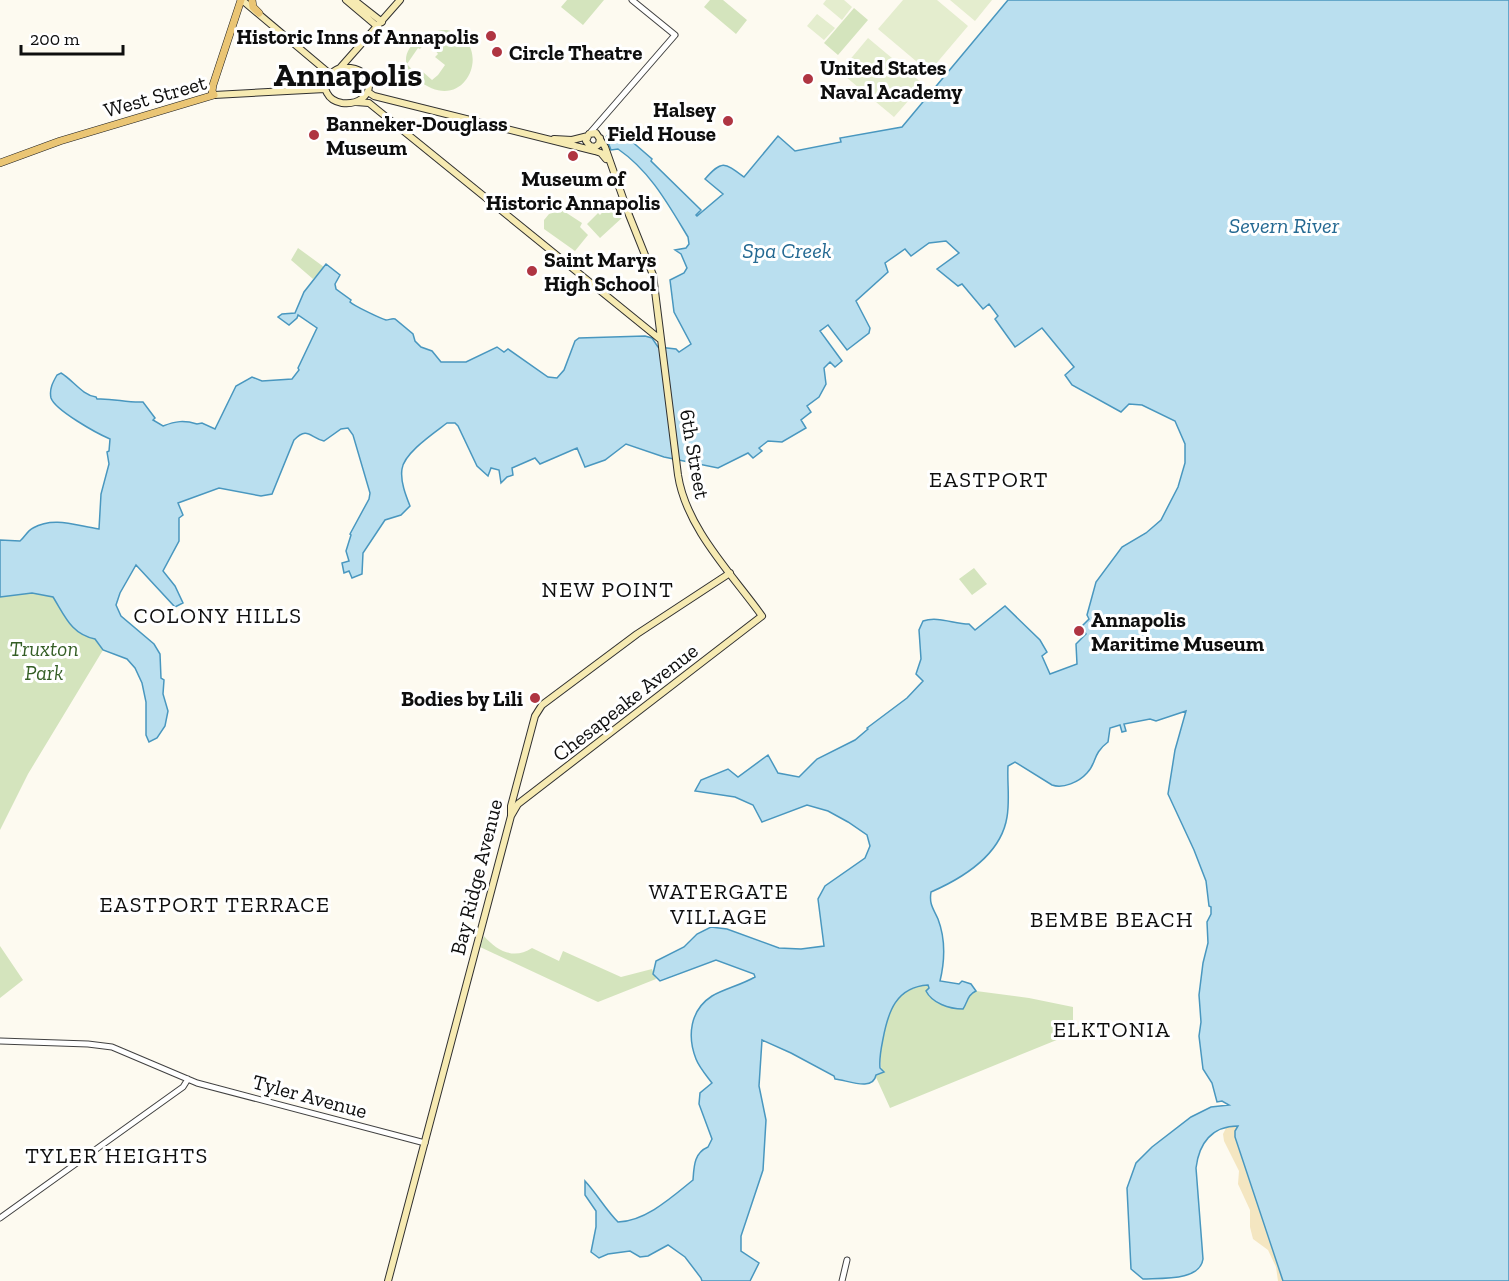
<svg xmlns="http://www.w3.org/2000/svg" width="1509" height="1281" font-family="'Zilla Slab',serif">
<style>
.green{fill:#d4e4bd;fill-rule:evenodd}
.sand{fill:#f4e6c1}
.pitch{fill:#e4edce}
.water{fill:#badfef;stroke:#4997bf;stroke-width:1.5}
.lines{fill:none;stroke-linecap:round;stroke-linejoin:round}
.tertiary-casing{stroke:#414141;stroke-width:7}
.secondary-casing{stroke:#303030;stroke-width:8}
.primary-casing{stroke:#1f1f1f;stroke-width:8}
.tertiary{stroke:#fff;stroke-width:5}
.secondary{stroke:#f6eab2;stroke-width:6}
.primary{stroke:#eac574;stroke-width:7}
.poi-dot{fill:#af3542;stroke:#fff;stroke-width:2}
.labels{text-anchor:middle;dominant-baseline:central;stroke-width:6;stroke-linejoin:round;paint-order:stroke}
.poi-label{font-size:21px;font-weight:bold;fill:#0e0e0e;stroke:#fff;text-anchor:start}
.street-label{font-size:21px;fill:#0e0e0e;stroke:#fff}
.park-label{font-size:21px;font-style:italic;fill:#345e25;stroke:#fff}
.water-label{font-size:22px;font-style:italic;fill:#246992;stroke:#fff}
.neighbourhood-label{font-size:22px;letter-spacing:1.5px;fill:#0e0e0e;stroke:#fff}
.town-label{font-size:33px;font-weight:bold;fill:#0e0e0e;stroke:#fff}
</style>
<rect width="100%" height="100%" fill="#fdfaf0"/>
<path class="green" d="M567,0H604L583,25L561,7Z
M710,0H723L747,20L736,34L704,7Z
M854,8L868,20L838,55L824,43Z
M447,30C497,40 467,121 417,79C389,57 420,29 447,30ZM425,43L432,46L438,54L435,57L445,65L438,75L432,80L423,72L420,75L416,74L407,64L418,48L420,49Z
M615,198H618L624,216L600,238L587,224L598,213L600,215Z
M562,210L582,223L580,227L588,235L575,251L544,229V220L549,214Z
M298,248L324,267L318,277L316,276L313,279L291,260Z
M974,568L987,584L972,595L959,579Z
M32,593L53,597C65,616 71,634 95,639L103,650L28,774L0,830V597Z
M484,936C497,951 514,960 532,948L559,961L563,951L621,977L652,969L656,979L598,1002L480,947Z
M0,946L23,980L0,998Z
M922,985H929V996L935,1000L966,1005L968,997L976,991L1029,998L1073,1007V1024L1069,1035L890,1108L875,1075L883,1072C876,1063 885,1017 891,1007C898,995 910,989 922,985Z"/>
<path class="sand" d="M1227,1126H1240L1235,1137L1283,1281H1278L1276,1267L1268,1250L1253,1239L1250,1227V1210L1238,1184L1239,1171L1224,1141L1223,1134Z"/>
<path class="pitch" d="M826,0H844L852,7L842,20L823,4Z
M903,0H937L968,26L929,72L878,29Z
M950,0H992L975,21Z
M817,14L835,28L824,40L807,26Z
M868,38L923,84L894,117L846,77L843,68Z"/>
<path class="water" d="M1008,0H1509V1281H1283L1235,1137V1131L1238,1126C1212,1126 1199,1143 1196,1168L1203,1259C1200,1281 1162,1278 1143,1279L1131,1269L1127,1188L1136,1163L1152,1147L1191,1117L1211,1107L1229,1105L1222,1101L1217,1102L1212,1083L1203,1069L1199,1036L1201,1022L1199,995L1203,963L1208,943L1207,922L1211,914V907L1209,906L1206,881L1194,850L1168,794L1175,750L1186,711L1156,721L1150,719L1124,724L1126,731L1122,732L1120,725L1110,728L1108,742C1092,754 1097,763 1087,773C1079,782 1063,789 1052,785L1015,762L1008,766C1007,782 1010,800 1007,817C1001,855 963,878 931,892C929,904 933,908 938,919C946,940 945,960 940,981L959,984L962,981L971,984L976,991C967,995 968,1002 963,1009C949,1009 932,1003 926,991L929,988L928,985C896,987 888,1012 883,1039C881,1049 879,1058 880,1068L884,1072L876,1075C873,1092 847,1080 835,1079L834,1076L791,1053L762,1040L759,1086L766,1120L763,1170L741,1236V1251L759,1263L750,1281H702L701,1278L685,1257L668,1245L648,1256L640,1257L630,1251L608,1254L599,1258L591,1252L596,1227V1211L585,1195V1181C597,1194 606,1210 618,1222C646,1221 672,1197 693,1180C694,1166 694,1153 708,1147L712,1139L699,1104L700,1093L712,1083C706,1075 699,1067 696,1059C687,1036 690,1010 712,996C724,989 741,985 755,977L754,974L716,960L660,981L653,974L656,961L684,947L697,934L711,927L727,929L779,948L801,949L824,946L818,899L825,886L865,858L870,846L867,835L848,822L828,811L807,805L762,822L753,805L735,797L695,791L701,780L728,769L738,777L768,755L778,773L799,777L817,759L855,740L868,729L867,728L907,698L923,681L916,674L921,659L919,630L923,621C938,616 954,624 969,624L975,630L1005,606L1040,640L1047,652L1042,656L1050,674L1077,664L1076,644L1086,634L1081,627L1089,619L1087,615L1096,582L1122,547L1146,533L1161,520L1178,487L1185,463V444L1175,421L1142,405L1129,404L1121,412L1072,385L1065,375L1074,367L1042,328L1015,347L995,319L998,316L989,304L983,309L962,284L958,286L937,269L959,253L946,241L929,243L911,256L905,249L885,263L888,272L856,301L870,328L869,333L847,350L828,325L820,331L842,361L835,367L830,362L824,368L826,384L819,397L807,406L811,412L801,420L806,428L782,442L768,441L759,448L762,451L753,458L748,453L718,468L664,457L626,444L605,460L585,467L577,448L540,464L535,458L512,468L513,475L507,477L501,483L499,470L491,468L488,476L477,466L458,426L455,423H447C434,433 404,453 402,469C400,481 406,496 410,506L401,515L385,520L363,553L362,574L352,578L349,571L344,573L342,563L349,561L346,551L351,535L350,534L369,499L370,493L353,435L348,428L341,429L324,441C310,438 308,426 294,440L272,494L261,496L219,488L178,503L183,515L179,518V541L163,571L175,586L183,603L175,607L136,565L120,593L116,605L121,616L154,644L160,654L161,678L164,680L163,694L168,711L165,726L157,738L149,742L146,735V702L142,683L135,668L127,659L103,650L95,639C71,634 65,616 53,597L32,593L0,597V540L20,541C25,537 27,531 33,528C54,516 77,526 99,529L101,494L109,464L107,452L109,451L110,439C96,433 55,410 51,398C49,389 53,382 57,375L61,373C73,380 82,395 96,397L97,399C113,398 127,403 143,402L155,418L153,420L163,426C176,421 184,420 197,424L202,423L215,429L236,386L252,377L262,381L292,379L299,370L298,368L317,328L298,315L297,318L289,325L278,317L282,314L295,313L304,292L326,264L340,275L335,284L336,289L351,300L350,302C354,306 382,319 386,320C389,320 392,318 395,319L413,334L415,341L421,347L432,351L441,362H466L497,347L504,352L508,349L548,377L557,378L564,370L575,341L579,338L645,336L652,338L658,347L676,349L679,352L691,344L674,312L670,280L684,273L687,268L681,254L675,250L686,248L689,244L688,237C668,204 650,171 618,149L611,150L606,137L614,126L652,159L651,161L701,210L696,215L697,216L723,194L705,179C722,160 724,162 744,177L778,136L795,151L841,142L840,138L902,127Z"/>
<g class="lines">
<defs>
<path id="tertiary" d="M589,134L675,35L632,0
M0,1041L88,1044L112,1047L197,1083L425,1143
M0,1218L183,1087L188,1079
M842,1281L847,1260"/>
<path id="secondary" d="M242,0L330,74
M346,0L378,27
M354,0L382,22
M340,68C381,64 376,107 342,103C336,102 330,99 327,93C320,82 330,72 340,68Z
M340,68L400,0
M368,92L374,96L595,151L601,153L606,159
M214,95L325,89
M356,102L369,103L661,340
M554,139L572,140L588,136
M511,816L518,804L762,616C732,574 686,528 678,475L653,275L629,215L605,147L596,133L589,134L586,141L590,146L595,147L599,144L600,138
M388,1281L511,816V806L535,716L542,705L637,634L730,573"/>
<path id="primary" d="M252,0L253,7L259,13
M0,163L60,141L214,95L212,91L213,85L241,0"/>
</defs>
<use href="#tertiary" class="tertiary-casing"/>
<use href="#secondary" class="secondary-casing"/>
<use href="#primary" class="primary-casing"/>
<use href="#tertiary" class="tertiary"/>
<use href="#secondary" class="secondary"/>
<use href="#primary" class="primary"/>
</g>
<g class="poi-dot">
<circle cx="491" cy="36" r="6"/>
<circle cx="497" cy="52" r="6"/>
<circle cx="808" cy="79" r="6"/>
<circle cx="728" cy="121" r="6"/>
<circle cx="314" cy="135" r="6"/>
<circle cx="573" cy="156" r="6"/>
<circle cx="532" cy="271" r="6"/>
<circle cx="1079" cy="631" r="6"/>
<circle cx="535" cy="698" r="6"/>
</g>
<g class="labels">
<g class="poi-label">
<text x="479" y="36" text-anchor="end">Historic Inns of Annapolis</text>
<text x="509" y="52">Circle Theatre</text>
<text x="820" y="67">United States<tspan x="820" dy="24">Naval Academy</tspan></text>
<text x="716" y="109" text-anchor="end">Halsey<tspan x="716" dy="24">Field House</tspan></text>
<text x="326" y="123">Banneker-Douglass<tspan x="326" dy="24">Museum</tspan></text>
<text x="573" y="178" text-anchor="middle">Museum of<tspan x="573" dy="24">Historic Annapolis</tspan></text>
<text x="544" y="259">Saint Marys<tspan x="544" dy="24">High School</tspan></text>
<text x="1091" y="619">Annapolis<tspan x="1091" dy="24">Maritime Museum</tspan></text>
<text x="523" y="698" text-anchor="end">Bodies by Lili</text>
</g>
<g class="street-label">
<text transform="translate(155 96) rotate(-16)">West Street</text>
<text transform="translate(695 454) rotate(80)">6th Street</text>
<text transform="translate(625 702) rotate(-38)">Chesapeake Avenue</text>
<text transform="translate(476 877) rotate(-76)">Bay Ridge Avenue</text>
<text transform="translate(310 1096) rotate(15)">Tyler Avenue</text>
</g>
<g class="park-label">
<text x="44" y="648">Truxton<tspan x="44" dy="24">Park</tspan></text>
</g>
<g class="water-label">
<text x="1284" y="225">Severn River</text>
<text x="787" y="250">Spa Creek</text>
</g>
<g class="neighbourhood-label">
<text x="989" y="479">EASTPORT</text>
<text x="608" y="589">NEW POINT</text>
<text x="218" y="615">COLONY HILLS</text>
<text x="719" y="891">WATERGATE<tspan x="719" dy="25">VILLAGE</tspan></text>
<text x="215" y="904">EASTPORT TERRACE</text>
<text x="1112" y="919">BEMBE BEACH</text>
<text x="1112" y="1029">ELKTONIA</text>
<text x="117" y="1155">TYLER HEIGHTS</text>
</g>
<g class="town-label">
<text x="348" y="74">Annapolis</text>
</g>
</g>
<path d="M21 45v9h102v-9" fill="none" stroke="#0e0e0e" stroke-width="3"/>
<text x="30" y="45" font-size="18" fill="#0e0e0e" stroke="#ffffff" stroke-width="4.5" paint-order="stroke">200 m</text>
</svg>
